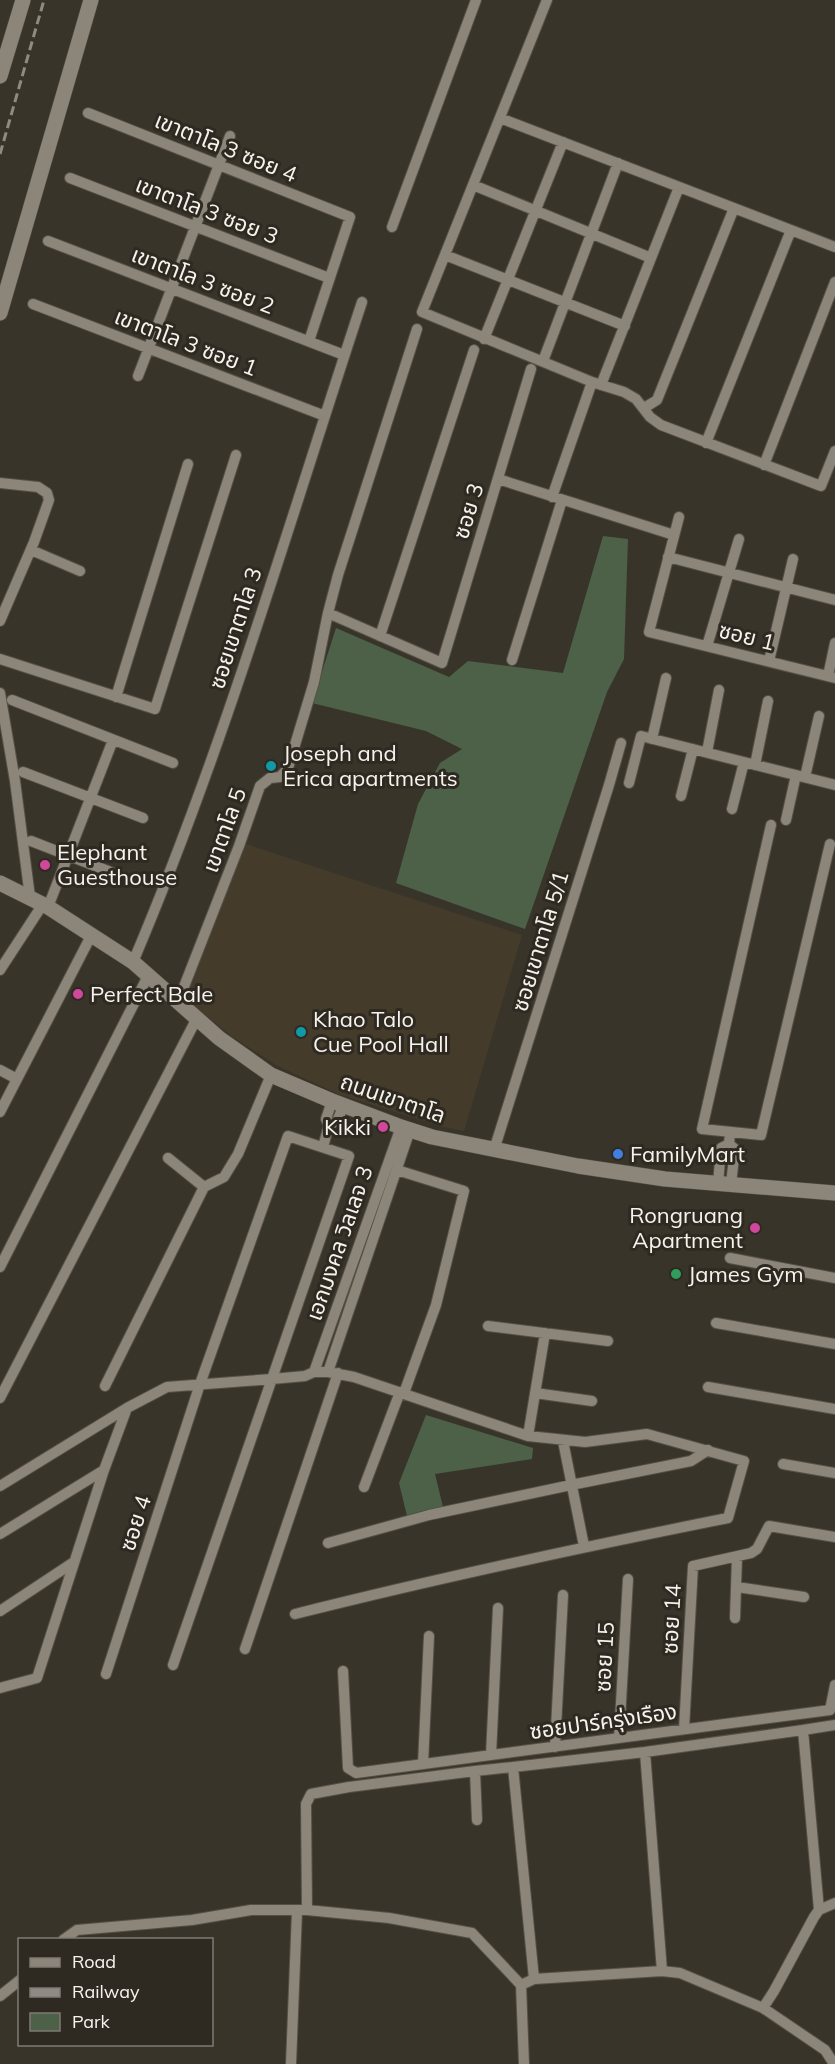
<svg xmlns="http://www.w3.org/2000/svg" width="835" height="2064" font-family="Mulish,'Noto Sans Thai',sans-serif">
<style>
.commercial{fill:#453b2b}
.green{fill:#4c6147}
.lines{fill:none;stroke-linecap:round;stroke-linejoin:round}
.street-casing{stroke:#545047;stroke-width:12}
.secondary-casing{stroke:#545047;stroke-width:16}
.street{stroke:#8b857a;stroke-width:10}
.secondary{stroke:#8b857a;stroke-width:15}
.rail{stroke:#8f8b83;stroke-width:3;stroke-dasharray:9 4.5;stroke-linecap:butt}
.culture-dot{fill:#0f9aa8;stroke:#2f2a21;stroke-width:2}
.hotel-dot{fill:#d1479c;stroke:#2f2a21;stroke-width:2}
.shop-dot{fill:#3f7fe0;stroke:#2f2a21;stroke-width:2}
.leisure-dot{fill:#2e9e5b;stroke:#2f2a21;stroke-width:2}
.labels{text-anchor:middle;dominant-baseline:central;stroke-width:6;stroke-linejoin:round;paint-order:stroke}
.street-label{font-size:22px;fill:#f6f3ed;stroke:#2f2a21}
.poi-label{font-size:22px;fill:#f6f3ed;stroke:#2f2a21;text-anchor:start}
</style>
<rect width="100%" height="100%" fill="#39342a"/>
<path class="commercial" d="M243,843L522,935L464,1131L443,1127L338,1094L276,1065L230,1035L184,998Z"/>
<path class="green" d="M603,536L628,539L624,659L607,692L525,929L396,883L418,804L440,763L462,749L426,731L312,703L336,628L449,677L468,661L563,673Z
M426,1415L533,1448L532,1459L435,1474L443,1507L407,1516L399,1483Z"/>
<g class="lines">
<defs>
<path id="street" d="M547,0L422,312L592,382L624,392L636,399L650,417L661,425L821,486L835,451
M88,113L350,217L309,341
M500,118L835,247
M70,178L329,278
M473,185L651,258
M392,227L476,0
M48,241L344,355
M445,255L625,326
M33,304L325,416
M484,339L563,142
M543,361L618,163
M138,376L230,136
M601,385L679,187
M644,408L657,400L734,208
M706,443L791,230
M764,465L835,282
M498,479L674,535
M0,483L38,487L47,493L49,500L34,542L0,621
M552,497L592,382
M679,517L649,632L835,678
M31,550L80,571
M668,557L835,600
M328,613L442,663L531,369
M380,636L474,350
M707,646L739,539
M0,659L155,709L236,455
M512,660L562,500
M769,661L793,559
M828,676L835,643
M0,693L15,781L30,897
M116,697L188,464
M12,700L173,763
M652,739L666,678
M707,752L719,690
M755,765L768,701
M23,772L143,818
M805,777L819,716
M629,783L641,736L835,785
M681,796L693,749
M732,809L744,762
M786,820L796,775
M771,825L702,1129L761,1135L830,844
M31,841L121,876
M48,907L113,740
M133,962C224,748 289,523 362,302
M0,970L43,904
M178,1002L239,846L260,786L270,778L280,777L288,768L314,682L328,613L338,575L417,329
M0,1070L17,1079
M0,1112L92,934
M329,1125L337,1121L344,1105
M730,1132L729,1144L735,1149L731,1184
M323,1147L329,1125L326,1119L332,1101
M494,1150L609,785L621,743
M168,1158L204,1187
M397,1170L464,1191L436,1305L404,1393
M718,1184L721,1148L729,1144
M730,1258L835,1278
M0,1267L148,976
M716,1323L835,1344
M488,1326L608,1341
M314,1372L401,1127
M328,1372L410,1130
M105,1386L204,1187L224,1177L238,1154L271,1075
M708,1387L835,1409
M535,1393L592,1401
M0,1398L197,1018
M528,1436L545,1333
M563,1441L584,1546
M783,1464L835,1473
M0,1486L127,1408L167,1387L272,1379L305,1376L314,1372H328L354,1377L528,1436L585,1442L647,1434L744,1461L728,1518C583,1547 438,1578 295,1614
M364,1487L400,1392
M0,1534L104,1470
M328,1543L429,1515L571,1485L691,1461L708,1450
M737,1587L804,1597
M0,1611L74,1562
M735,1618L737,1557
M245,1649L338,1373
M343,1671L348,1768L356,1773L830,1710L835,1685
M106,1674L200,1384L288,1136L349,1156L173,1665
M0,1688L37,1678L104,1470L127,1408
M684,1729L693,1566L751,1553L757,1549L769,1526L835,1537
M619,1738L628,1579
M555,1747L563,1595
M645,1752L662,1971
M491,1755L498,1608
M423,1764L429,1636
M513,1767L645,1752L803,1730
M475,1771L513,1767L534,1979
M307,1910L306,1804L311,1794L349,1787L475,1771L477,1820
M819,1910L803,1730L835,1725
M63,1940L77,1930L192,1920L251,1910H307L389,1918L472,1933L521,1985
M521,1985L534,1979L662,1971L680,1973L763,2008L774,1991L814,1917L819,1910L835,1903
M521,1985L524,2064
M0,1996L20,1980
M763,2008L825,2050L834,2064
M291,2064L297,1911"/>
<path id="secondary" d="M0,76L23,0
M0,313L91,0
M0,883L48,907L133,962L219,1038L271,1075L332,1101L401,1127L432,1137L578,1166L665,1179L835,1193"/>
</defs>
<use href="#street" class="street-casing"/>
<use href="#secondary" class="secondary-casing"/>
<use href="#street" class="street"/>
<use href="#secondary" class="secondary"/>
<path class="rail" d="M0,154L44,0"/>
</g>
<g class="culture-dot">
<circle cx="271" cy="766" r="6"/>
<circle cx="301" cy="1032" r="6"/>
</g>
<g class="hotel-dot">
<circle cx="45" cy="865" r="6"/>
<circle cx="78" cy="994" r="6"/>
<circle cx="383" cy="1127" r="6"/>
<circle cx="755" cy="1228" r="6"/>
</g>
<circle class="shop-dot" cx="618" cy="1154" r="6"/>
<circle class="leisure-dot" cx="676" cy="1274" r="6"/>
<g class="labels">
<g class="street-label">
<text transform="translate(226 147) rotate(22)">เขาตาโล 3 ซอย 4</text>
<text transform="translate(207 210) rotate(21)">เขาตาโล 3 ซอย 3</text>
<text transform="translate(203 280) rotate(21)">เขาตาโล 3 ซอย 2</text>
<text transform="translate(186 342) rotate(21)">เขาตาโล 3 ซอย 1</text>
<text transform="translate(468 511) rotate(-73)">ซอย 3</text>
<text transform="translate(235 628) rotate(-72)">ซอยเขาตาโล 3</text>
<text transform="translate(747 636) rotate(14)">ซอย 1</text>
<text transform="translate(224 830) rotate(-70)">เขาตาโล 5</text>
<text transform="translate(540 941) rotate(-73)">ซอยเขาตาโล 5/1</text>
<text transform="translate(393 1098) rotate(19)">ถนนเขาตาโล</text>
<text transform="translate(339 1243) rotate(-71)">เอกมงคล วิลเลจ 3</text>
<text transform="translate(135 1523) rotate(-72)">ซอย 4</text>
<text transform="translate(671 1619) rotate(-87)">ซอย 14</text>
<text transform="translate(604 1657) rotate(-87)">ซอย 15</text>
<text transform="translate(603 1721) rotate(-8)">ซอยปาร์ครุ่งเรือง</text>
</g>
<g class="poi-label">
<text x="283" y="753">Joseph and<tspan x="283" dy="25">Erica apartments</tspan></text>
<text x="57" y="852">Elephant<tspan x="57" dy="25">Guesthouse</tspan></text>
<text x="90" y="994">Perfect Bale</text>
<text x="313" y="1019">Khao Talo<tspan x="313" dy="25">Cue Pool Hall</tspan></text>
<text x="371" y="1127" text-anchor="end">Kikki</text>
<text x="630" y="1154">FamilyMart</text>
<text x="743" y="1215" text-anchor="end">Rongruang<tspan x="743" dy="25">Apartment</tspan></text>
<text x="688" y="1274">James Gym</text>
</g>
</g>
<rect x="18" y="1938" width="195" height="108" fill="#2f2a21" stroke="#7f7a73" stroke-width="1.5"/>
<rect x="30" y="1958" width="30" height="9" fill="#8b857a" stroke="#7f7a73" stroke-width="1.5"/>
<text x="72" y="1968" font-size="18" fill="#f6f3ed">Road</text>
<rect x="30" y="1988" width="30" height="9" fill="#8f8b83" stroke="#7f7a73" stroke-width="1.5"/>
<text x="72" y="1998" font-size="18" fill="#f6f3ed">Railway</text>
<rect x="30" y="2013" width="30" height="18" fill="#4c6147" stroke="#7f7a73" stroke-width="1.5"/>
<text x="72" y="2028" font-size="18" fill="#f6f3ed">Park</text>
</svg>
